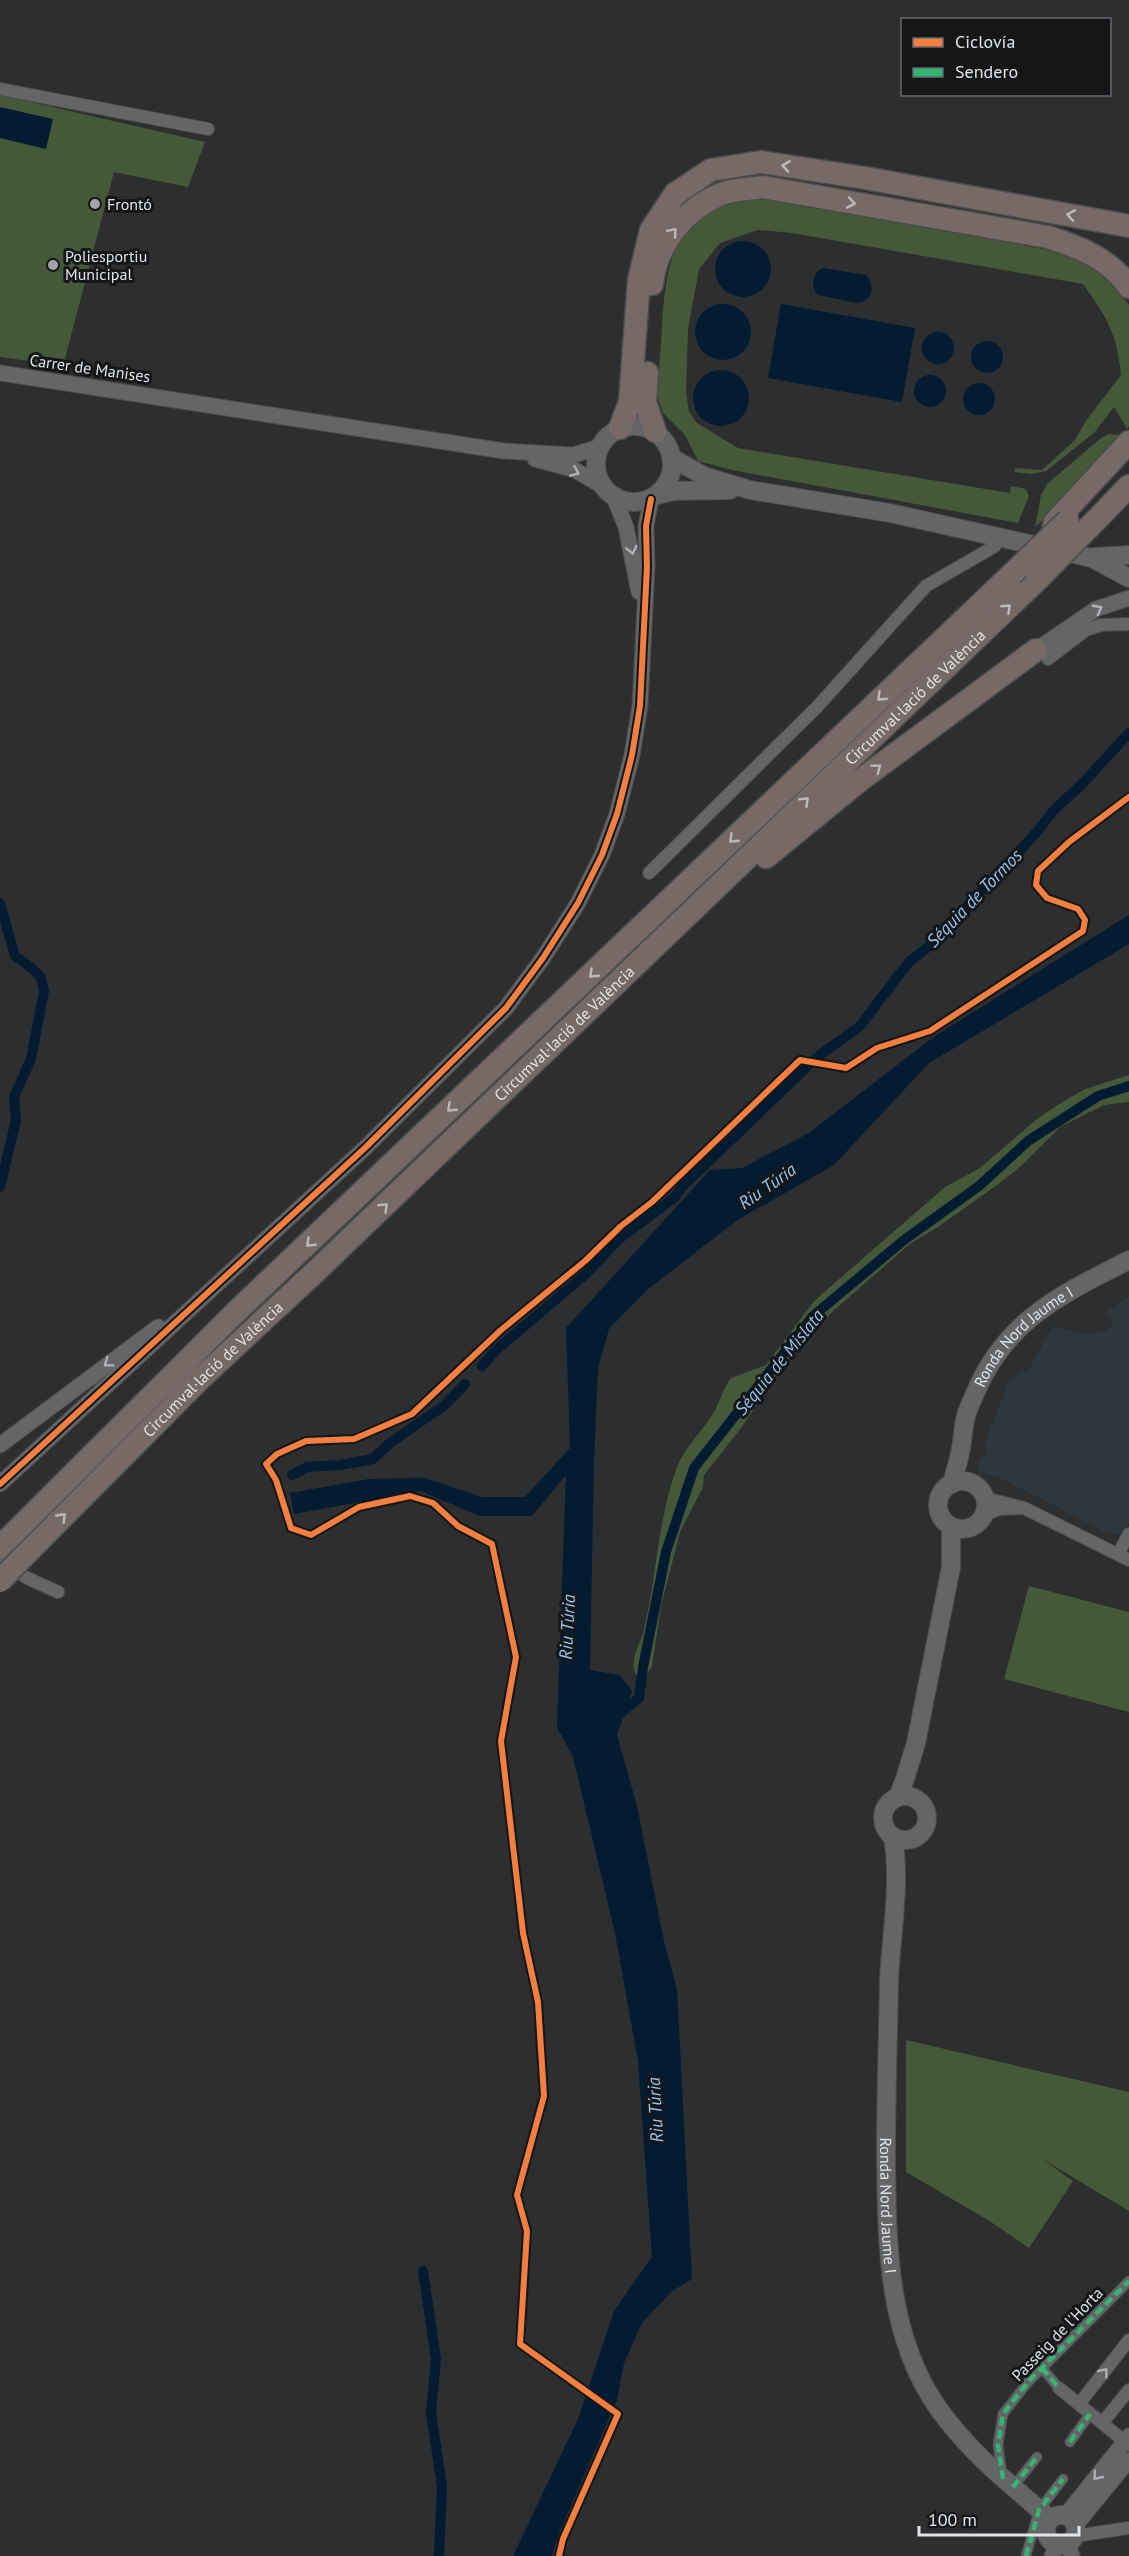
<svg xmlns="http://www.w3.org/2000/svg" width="1129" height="2556" font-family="'PT Sans',sans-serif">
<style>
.built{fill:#2e373d}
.green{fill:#455938}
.water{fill:#041c32}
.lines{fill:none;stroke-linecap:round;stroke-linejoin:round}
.canal{stroke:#041c32;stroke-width:10}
.pedestrian-casing{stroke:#4a4c4d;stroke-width:11}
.minor-casing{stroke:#4a4c4d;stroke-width:14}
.tertiary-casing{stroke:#4a4c4d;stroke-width:17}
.secondary-casing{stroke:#4a4c4d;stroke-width:20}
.motorway-casing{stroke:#4a4c4d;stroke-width:25}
.pedestrian{stroke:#636567;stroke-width:9}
.minor{stroke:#636567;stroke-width:12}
.tertiary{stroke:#636567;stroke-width:15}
.secondary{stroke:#636567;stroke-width:18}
.motorway{stroke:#776966;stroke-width:22}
.motorway-bridge-casing{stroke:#4a4c4d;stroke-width:25;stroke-linecap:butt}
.motorway-bridge{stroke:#776966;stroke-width:22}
.quiet{stroke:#33b770;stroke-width:4.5;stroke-dasharray:9 4.5;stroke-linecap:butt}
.cycleway-casing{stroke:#141618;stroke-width:10}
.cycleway{stroke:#f27e40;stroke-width:6}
.oneway{stroke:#bcb9ba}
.oneway2{stroke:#afb1b4}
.poi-dot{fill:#a2a4a7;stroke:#141618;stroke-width:2}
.labels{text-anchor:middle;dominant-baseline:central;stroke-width:6;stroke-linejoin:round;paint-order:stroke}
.poi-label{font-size:16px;fill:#e1e4e7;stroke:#141618;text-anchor:start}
.street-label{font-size:16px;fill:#e1e4e7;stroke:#141618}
.water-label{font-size:18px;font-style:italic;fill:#94c6f3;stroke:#141618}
</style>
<rect width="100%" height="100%" fill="#2c2e30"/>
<path class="built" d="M1129,1296V1522L1124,1531L1117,1535L1109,1534L998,1477L976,1470L981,1457L988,1454L984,1446L1010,1378L1029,1369L1053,1326L1086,1335L1106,1330L1114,1324L1106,1312Z"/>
<path class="green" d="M0,95L205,142L188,187L114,172L63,366L0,357Z
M774,199L1053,251L1076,257L1094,268L1111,282L1129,305V426L1127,429L1114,407L1094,433L1046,471L1032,474L1014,472L1015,468L1042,470L1075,440L1085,422L1121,375C1117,334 1107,317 1083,284L792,233L758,230L720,243L699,269L688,329L686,392L689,412L697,423L738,448L1010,493L1011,486L1026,489L1029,496L1018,523L732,470L698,461L685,435L663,413L657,396C659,372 661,347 662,323C666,273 670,224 724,204C739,198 757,200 774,199Z
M1109,434L1121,435L1055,510L1035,527L1041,495L1047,484L1101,438Z
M1129,1075V1102L1104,1105L1060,1127L1021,1166L997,1185L938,1227L911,1243L833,1311L783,1366L741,1428L704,1475L703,1487L680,1532L661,1606L652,1666L646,1676H637C628,1662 639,1647 643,1633C657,1578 657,1521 677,1467C685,1447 701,1433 712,1415C720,1403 722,1390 731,1378L766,1365L814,1301L945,1187L980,1168L1037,1119L1059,1104L1085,1089Z
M1029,1586L1129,1612V1712L1004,1679Z
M906,2040L1129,2092V2211L1039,2157L1073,2181L1029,2248L988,2220L906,2172Z"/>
<path class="water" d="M0,107L53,119L46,149L0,138Z
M715 269a28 28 0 1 1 56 0a28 28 0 1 1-56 0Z
M822,268L866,275C876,287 872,301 857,303L818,295C810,286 812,275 822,268Z
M781,304L915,328L902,402L768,378Z
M695 332a28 28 0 1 1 56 0a28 28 0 1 1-56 0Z
M922 348a16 16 0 1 1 32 0a16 16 0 1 1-32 0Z
M971 357a16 16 0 1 1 32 0a16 16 0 1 1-32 0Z
M693 398a28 28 0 1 1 56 0a28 28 0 1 1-56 0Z
M914 391a16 16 0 1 1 32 0a16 16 0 1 1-32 0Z
M963 399a16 16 0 1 1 32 0a16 16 0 1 1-32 0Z
M1129,915V944L929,1063L834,1165L739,1219L648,1289L609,1329L598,1368L594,1459L590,1670L619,1675L632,1691L617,1735L637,1806L664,1941L677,1990L692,2279L672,2291L642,2323L624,2363L617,2400L560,2531L552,2556H513L578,2419L614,2311L652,2257L638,2061L615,1933L573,1757L557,1727L566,1475L532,1516H480L420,1491L294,1514L290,1493L369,1479L425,1478L482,1497H525L570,1448L566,1328L710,1170L742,1168L809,1133L932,1038Z"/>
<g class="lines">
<path class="canal" d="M0,903L15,956L32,968L41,978L44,991L31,1059L14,1097L16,1120L0,1187
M816,1058L860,1026L908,963L933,943L1036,833L1054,810L1083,783L1129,733
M482,1366L496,1350L586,1274L619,1239L674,1198L682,1187L809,1065
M292,1475L307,1467L340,1465L373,1459L390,1443L445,1405L465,1384
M614,1718L639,1698L643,1667L666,1552L694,1468L813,1316L904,1240L979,1186L1028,1141L1098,1096L1129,1086
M423,2271L436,2359L431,2413L442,2486L439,2556"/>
<defs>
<path id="pedestrian" d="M1042,2368L1059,2388
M1070,2442L1090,2414
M1002,2474L998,2445L1003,2414L1028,2382L1129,2281
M1013,2487L1037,2457
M1026,2556L1039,2510L1063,2479"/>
<path id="minor" d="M0,89L208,129
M1048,659L1086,630L1101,625L1129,624
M649,873L817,707L926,586L995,546L999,537
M1024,1508L1129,1560
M984,1515L1000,1509L1024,1508L985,1498
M1118,1554L1129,1534
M0,1560L27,1578L58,1592
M1059,2388L1129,2445
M1079,2404L1129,2340
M1102,2423L1129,2390
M1075,2536L1129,2528"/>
<path id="tertiary" d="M0,373L504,451L573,455L600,447
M535,459L575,470L604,487
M613,495L626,527L639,592
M1036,650L1096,609L1129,598
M0,1445L158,1327
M0,1484L366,1147L506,1008L543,958L578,903L602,855L617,814L632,755L640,706L647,567L646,526L651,499
M1065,2516L1129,2436
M1075,2526L1129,2460
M1067,2544L1072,2556
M1052,2556L1057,2545"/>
<g id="secondary">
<circle cx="634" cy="464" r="38"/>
<path d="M672,458L704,476L750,490L890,513L1092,558L1129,578"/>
<path d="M657,495L674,491L730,490"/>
<path d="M1095,557L1129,555"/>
<circle cx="962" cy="1505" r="24"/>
<path id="s1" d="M952,1484C955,1472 959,1460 961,1448C963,1438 963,1426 966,1416C968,1408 973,1399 976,1391C1007,1319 1064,1293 1129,1260"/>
<circle cx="905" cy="1818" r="22"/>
<path d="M898,1797L905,1779L916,1743L951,1567V1527"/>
<path id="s2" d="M893,1837C901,1884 891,1934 889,1981C888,2039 886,2096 886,2154C887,2240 886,2334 938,2408C969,2452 1010,2484 1050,2519"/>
<circle cx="1061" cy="2530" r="15"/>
</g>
<g id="motorway">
<path d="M652,284C656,244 685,209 721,194C733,189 750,189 763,187L1048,237C1079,247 1110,259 1129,287"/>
<path d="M647,373L645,402L655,431"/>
<path d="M620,428L630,402L639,280L651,230L675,194L711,170L761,162L865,178L1129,226"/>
<path d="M1101,515L1129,486"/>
<path d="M1052,534L1055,522L1129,442"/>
<path d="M766,857L859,781L1036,650"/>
<path d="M0,1547L238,1310L1012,574"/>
<path id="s3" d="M21,1559L201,1378L314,1273L1037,580"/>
</g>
</defs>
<use href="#pedestrian" class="pedestrian-casing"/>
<use href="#minor" class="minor-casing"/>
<use href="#tertiary" class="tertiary-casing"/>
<use href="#secondary" class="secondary-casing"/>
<use href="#motorway" class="motorway-casing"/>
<use href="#pedestrian" class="pedestrian"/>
<use href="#minor" class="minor"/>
<use href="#tertiary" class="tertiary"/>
<use href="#secondary" class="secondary"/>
<use href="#motorway" class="motorway"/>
<defs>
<path id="motorway-bridge" d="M1012,574L1068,520
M1037,580L1101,515
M0,1581L21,1559"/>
</defs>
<use href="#motorway-bridge" class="motorway-bridge-casing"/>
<use href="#motorway-bridge" class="motorway-bridge"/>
<path class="quiet" d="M1042,2368L1059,2388
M1070,2442L1090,2414
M1003,2479L998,2445L1003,2414L1028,2382L1129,2281
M1013,2487L1037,2457
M1026,2556L1039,2510L1063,2479"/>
<defs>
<path id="cycleway" d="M0,1484L366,1147L506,1008L543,958L578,903L602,855L617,814L632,755L640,706L647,567L646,526L651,499
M559,2556L563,2539L618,2414L520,2344L527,2231L517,2195L544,2096L538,2002L523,1933L501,1741L516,1657L492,1544L458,1526L433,1503L410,1496L359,1507L311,1535L291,1528L276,1480L266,1464L277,1454L306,1441L354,1439L412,1414L501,1330L585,1261L621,1226L652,1202L800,1060L846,1068L877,1048L930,1031L1083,931L1085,920L1078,909L1047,898L1036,885L1038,871L1069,842L1129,797"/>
</defs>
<use href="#cycleway" class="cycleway-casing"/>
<use href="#cycleway" class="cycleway"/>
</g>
<defs><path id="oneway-chevron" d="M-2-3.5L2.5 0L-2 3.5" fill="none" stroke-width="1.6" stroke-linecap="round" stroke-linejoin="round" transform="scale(1.5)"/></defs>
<g class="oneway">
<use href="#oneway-chevron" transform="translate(786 166) rotate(-171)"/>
<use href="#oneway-chevron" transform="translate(851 203) rotate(10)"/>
<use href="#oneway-chevron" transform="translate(1071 215) rotate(-170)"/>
<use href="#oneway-chevron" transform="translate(673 232) rotate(-50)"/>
<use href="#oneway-chevron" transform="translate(1007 608) rotate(-43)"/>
<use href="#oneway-chevron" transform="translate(881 697) rotate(137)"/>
<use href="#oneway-chevron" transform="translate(877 768) rotate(-37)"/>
<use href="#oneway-chevron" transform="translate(805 801) rotate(-44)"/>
<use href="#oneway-chevron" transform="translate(733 839) rotate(136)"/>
<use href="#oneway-chevron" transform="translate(593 974) rotate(137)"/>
<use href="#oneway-chevron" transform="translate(451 1108) rotate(137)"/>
<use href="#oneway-chevron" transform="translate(384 1207) rotate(-44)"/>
<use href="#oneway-chevron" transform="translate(310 1243) rotate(136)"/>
<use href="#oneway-chevron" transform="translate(62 1517) rotate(-46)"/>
</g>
<g class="oneway2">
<use href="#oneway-chevron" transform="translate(575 472) rotate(23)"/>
<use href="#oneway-chevron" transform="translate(632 550) rotate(76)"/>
<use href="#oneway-chevron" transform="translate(1098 609) rotate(-28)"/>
<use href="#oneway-chevron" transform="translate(108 1363) rotate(143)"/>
<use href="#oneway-chevron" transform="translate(1104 2372) rotate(-52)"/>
<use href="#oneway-chevron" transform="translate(1097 2476) rotate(129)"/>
</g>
<g class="poi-dot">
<circle cx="95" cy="204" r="6"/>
<circle cx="53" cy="265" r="6"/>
</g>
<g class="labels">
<g class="poi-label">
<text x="107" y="204">Frontó</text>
<text x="65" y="256">Poliesportiu<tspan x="65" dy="18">Municipal</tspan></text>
</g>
<g class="street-label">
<text transform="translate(90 368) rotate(8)">Carrer de Manises</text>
<text stroke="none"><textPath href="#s3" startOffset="1242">Circumval·lació de València</textPath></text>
<text stroke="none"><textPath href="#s3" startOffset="756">Circumval·lació de València</textPath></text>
<text stroke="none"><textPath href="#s1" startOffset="170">Ronda Nord Jaume I</textPath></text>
<text stroke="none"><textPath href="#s3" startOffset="270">Circumval·lació de València</textPath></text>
<text stroke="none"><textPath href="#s2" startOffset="369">Ronda Nord Jaume I</textPath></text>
<text transform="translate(1057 2334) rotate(-46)">Passeig de l'Horta</text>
</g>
<g class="water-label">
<text transform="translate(974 898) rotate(-46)">Séquia de Tormos</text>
<text transform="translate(767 1186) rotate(-35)">Riu Túria</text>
<text transform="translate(779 1362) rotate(-51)">Séquia de Mislata</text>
<text transform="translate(567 1627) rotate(-87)">Riu Túria</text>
<text transform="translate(655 2110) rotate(-93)">Riu Túria</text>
</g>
</g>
<rect x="901" y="18" width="210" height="78" fill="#141618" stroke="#66686b" stroke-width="1.5"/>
<rect x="913" y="38" width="30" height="9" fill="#f27e40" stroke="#66686b" stroke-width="1.5"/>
<text x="955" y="48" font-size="18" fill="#e1e4e7">Ciclovía</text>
<rect x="913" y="68" width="30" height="9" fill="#33b770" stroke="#66686b" stroke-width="1.5"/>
<text x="955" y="78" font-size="18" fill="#e1e4e7">Sendero</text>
<path d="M919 2526v9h160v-9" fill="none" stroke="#e1e4e7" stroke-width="3"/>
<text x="928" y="2526" font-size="18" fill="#e1e4e7" stroke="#141618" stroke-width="4.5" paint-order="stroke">100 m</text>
</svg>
